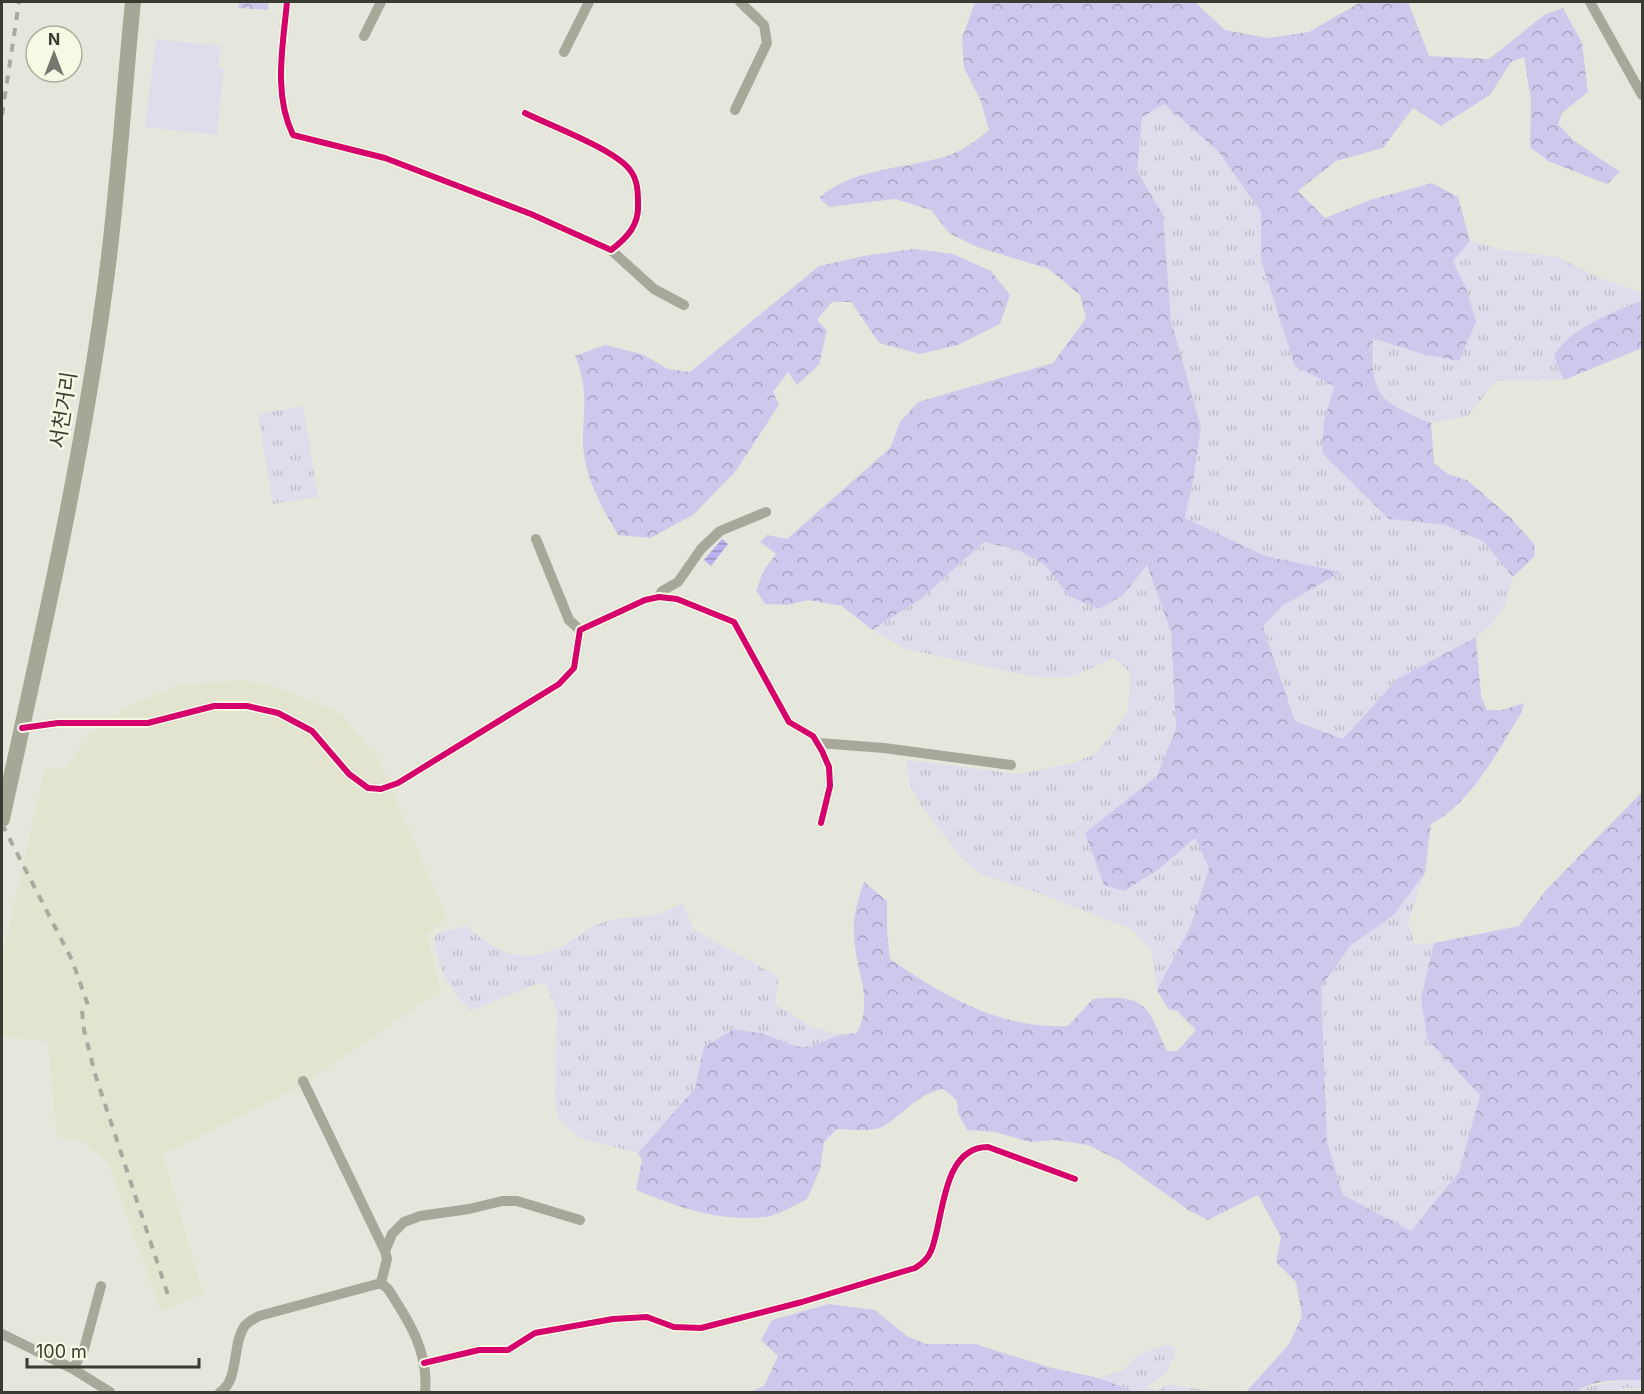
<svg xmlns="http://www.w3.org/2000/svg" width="1644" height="1394" font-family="Inter,'Noto Sans KR',sans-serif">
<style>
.built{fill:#e2e4cf}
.grass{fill:url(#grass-tufts)}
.forest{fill:url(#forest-crowns)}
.park{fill:#deddeb}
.water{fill:url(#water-rules)}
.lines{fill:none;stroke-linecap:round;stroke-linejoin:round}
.minor{stroke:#a7a89a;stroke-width:10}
.primary{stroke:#a6a797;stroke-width:16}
.rail{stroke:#a9a99f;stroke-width:4;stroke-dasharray:8 8;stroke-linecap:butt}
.cycleway-casing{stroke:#f7f9e4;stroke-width:10}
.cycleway{stroke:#d6006c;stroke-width:6}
.labels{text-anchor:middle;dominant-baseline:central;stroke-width:5;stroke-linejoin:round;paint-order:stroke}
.street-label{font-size:21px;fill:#3a3b33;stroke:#f7f9e4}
</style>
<defs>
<pattern id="grass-tufts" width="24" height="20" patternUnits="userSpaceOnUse" patternTransform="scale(1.5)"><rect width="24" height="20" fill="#deddeb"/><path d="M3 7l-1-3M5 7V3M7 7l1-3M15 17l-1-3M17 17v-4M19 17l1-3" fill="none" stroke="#bfbfca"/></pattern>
<pattern id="forest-crowns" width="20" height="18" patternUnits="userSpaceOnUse" patternTransform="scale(1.5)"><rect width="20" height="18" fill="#cdc9ec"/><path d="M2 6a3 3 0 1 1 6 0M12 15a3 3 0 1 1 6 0" fill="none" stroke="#a7a4c0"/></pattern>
<pattern id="water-rules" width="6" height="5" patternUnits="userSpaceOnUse" patternTransform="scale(1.5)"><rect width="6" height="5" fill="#bab2ee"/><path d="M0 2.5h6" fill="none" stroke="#9892c1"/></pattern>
</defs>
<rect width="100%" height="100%" fill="#e6e7dc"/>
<path class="built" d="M243,680L283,689L341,714L378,758L447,919L427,934L441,990L309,1081L163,1155L203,1294L161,1311L109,1165L81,1140L57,1137L48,1042L5,1036L2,1033V957L45,769H64L92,734L119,711L173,687Z"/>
<path class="grass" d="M1164,104L1218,151L1261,212V260L1334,386L1324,422L1389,519L1445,525L1484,541L1513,577L1504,608L1489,627L1476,637L1397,679L1343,739L1295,721L1263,627L1282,606L1340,572L1265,556L1185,518L1194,476L1201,427L1171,321L1167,280L1137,171L1142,117Z
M1470,241L1504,250L1558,257L1597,277L1642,293V301L1623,307L1554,357L1564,380L1496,381L1468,416L1431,423L1390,405L1375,385L1373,338L1419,353L1467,291L1453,261Z
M303,406L318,497L273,504L258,414Z
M984,542L1018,550L1045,565L1069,596L1123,595L1147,565L1171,632L1176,729L1157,776L1086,834L1159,869L1195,837L1209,867L1191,925L1157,990L1151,950L1131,929L1033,891L980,874L959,855L920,804L909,783L907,760L1019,774L1073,763L1097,753L1128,711L1130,672L1114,658L1071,677H1034L906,649L872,630L922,598Z
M1425,873L1408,922L1415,945L1434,943L1421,998L1427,1039L1480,1094L1459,1172L1411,1231L1343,1195L1327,1142L1320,987L1351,945L1393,916Z
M683,903L693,929L779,977L775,1004L812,1027L839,1035L810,1047L795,1046L761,1033L734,1029L704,1047L695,1088L638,1153L579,1138L558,1118L555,1097L557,1009L545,984H536L470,1011C450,988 434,965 435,934L466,926C498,954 526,967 566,944C577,938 587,929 598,924C616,917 634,918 653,915C663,913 674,907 683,903Z
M1168,1344L1177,1349L1167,1372L1147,1387L1157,1391L1169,1384L1215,1392H1131V1390L1099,1378L1123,1370L1138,1355Z
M1625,1380H1642V1389L1626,1388L1612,1392H1576L1581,1388Z"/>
<path class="forest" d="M239,2H269L268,10L239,8Z
M975,2H1195L1225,30L1268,38L1309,32L1361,2H1408L1429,56L1489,59L1544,15L1563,8L1582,43L1588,92L1562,113L1558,124L1573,140L1620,172L1607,184L1548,161L1530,147L1531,100L1524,57L1511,62L1490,95L1441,126L1413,108L1383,148L1336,161L1298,191L1325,218L1370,200L1432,183L1458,197L1470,241L1453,261L1467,291L1476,322L1459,361L1419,353L1373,338C1371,399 1379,400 1431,423L1434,463L1448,474L1467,480L1510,517L1534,544L1535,556L1513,577L1483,541L1445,525L1389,519L1322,453L1324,422L1334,386L1295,366L1261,260V212L1218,151L1164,104L1142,117L1137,171L1163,215L1171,321L1201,427L1194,476L1185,518L1265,556L1341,572L1282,606L1263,627L1295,721L1343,739L1397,679L1476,637L1481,696L1487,710H1502L1524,703L1522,712C1498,750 1472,803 1431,824L1425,873L1393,916L1351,945L1321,987L1327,1142L1343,1195L1411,1231L1459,1172L1480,1095L1427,1039L1421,998L1434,943L1519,926L1546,890L1642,792V1380C1623,1380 1591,1379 1576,1392H1246L1289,1344L1302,1316L1296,1282L1276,1262L1281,1237L1258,1195L1208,1220L1188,1210L1118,1160L1088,1145L1055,1140L1030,1142L995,1132L967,1130L958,1113L957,1100L943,1089C917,1094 905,1113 884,1126C872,1133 850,1129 837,1129L824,1142L820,1170L807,1199C795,1205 779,1215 765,1217C719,1222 677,1207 636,1190L642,1160L638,1153L695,1088L704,1047L734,1029L761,1033L795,1046L810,1047L839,1035L857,1033C874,999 856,973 854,937C852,919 858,899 864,882L887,901V930L890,959C945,997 1000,1029 1068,1026L1093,999C1149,993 1147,1008 1167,1051H1177L1196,1030L1177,1011L1168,1009L1157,990L1191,925L1209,868L1195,838L1159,869L1124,891L1104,885L1085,833L1157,776L1176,729L1171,632L1147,565L1123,595L1099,609L1069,596L1045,565L1018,550L984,542L922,598L872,630L842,606L808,600L787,605L765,604L756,590L764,570L776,554L760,542L767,535L787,539L890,448L900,422L918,402L1053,363L1086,318L1080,295L1049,269L977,247L949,233L931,210L895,199L829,207L819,198C853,167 908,169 950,155C964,150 978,139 989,130L980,99L964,68L962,38Z
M915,249L953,254L991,271L1010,295L1000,324L958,345L920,354L879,343L851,302H832L817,320L827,331L819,365L797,385L788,372L773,392L779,405L735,472L693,515L650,538L618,535C602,508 584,476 583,444C583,410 589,389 575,356L605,345L642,354L668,369L690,372L819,266L869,255Z
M1642,301V348L1564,380L1554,357C1563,332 1617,309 1642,301Z
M829,1304L875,1310L907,1336L926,1344H975L1052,1368L1099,1378L1131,1390V1392H750L764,1386L778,1356L761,1340L772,1320Z"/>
<path class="park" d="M156,39L221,46L218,68L224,69L217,135L145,127Z"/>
<path class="water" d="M722,539L728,544L711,566L704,560Z"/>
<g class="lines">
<path class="minor" d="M287,2C283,46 273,94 293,135L385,158L531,214L611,250C627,238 639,225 638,205C638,193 638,180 630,170C614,149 551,126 525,113
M1590,2L1642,95
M364,36L381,2
M564,52L589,2
M735,110L767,43L764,25L740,2
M611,250L654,289L684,305
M536,539L569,620L580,630
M659,597L662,591L678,582L701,549L720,531L766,512
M22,728L58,723H148L214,706H247L278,713L312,731L349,774L368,788L381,789L398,783L559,684L574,668L580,630L645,600L659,597L677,599L734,622L789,722L813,736L822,751L829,767L830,786L821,823
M819,743L884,748L1011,765
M303,1081L385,1251
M381,1283L387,1259L385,1251L392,1234L404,1222L420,1216L469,1209L502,1201H517L580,1220
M2,1334L73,1369L110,1392
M424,1363L479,1350H508L535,1333L613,1319L647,1317L674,1327L701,1328L802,1302L915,1268C922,1263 928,1259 931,1251C944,1220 941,1147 988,1147L1075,1179
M73,1369L84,1349L101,1286
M220,1392C239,1381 232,1345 244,1327C247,1322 254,1319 259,1316L381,1283L388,1289C409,1321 429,1352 425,1392"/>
<path class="primary" d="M2,819C40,645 80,471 104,295C118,198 123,99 133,2"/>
<path class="rail" d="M2,115L19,2
M2,824L72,960L89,1008
M82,1011L84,1030L95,1074L170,1301"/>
<defs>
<path id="cycleway" d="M287,2C283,46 273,94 293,135L385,158L531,214L611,250C627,238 639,225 638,205C638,193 638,180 630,170C614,149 551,126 525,113
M22,728L58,723H148L214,706H247L278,713L312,731L349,774L368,788L381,789L398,783L559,684L574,668L580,630L645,600L659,597L677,599L734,622L789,722L813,736L822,751L829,767L830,786L821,823
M424,1363L479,1350H508L535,1333L613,1319L647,1317L674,1327L701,1328L802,1302L915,1268C922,1263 928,1259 931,1251C944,1220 941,1147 988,1147L1075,1179"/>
</defs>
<use href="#cycleway" class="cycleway-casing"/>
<use href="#cycleway" class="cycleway"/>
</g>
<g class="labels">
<g class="street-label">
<text transform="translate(63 410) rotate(-81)">서천거리</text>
</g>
</g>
<rect width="1644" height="1394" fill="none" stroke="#3a3b33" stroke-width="6"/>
<g transform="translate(54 54)"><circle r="28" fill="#f7f9e4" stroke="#abad9d" stroke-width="1.5"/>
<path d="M0-4.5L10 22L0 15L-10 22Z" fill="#76776e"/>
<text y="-9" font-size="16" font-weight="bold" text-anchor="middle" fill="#3a3b33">N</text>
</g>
<path d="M27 1358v9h172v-9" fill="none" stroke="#3a3b33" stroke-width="3"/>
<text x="36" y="1358" font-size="18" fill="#3a3b33" stroke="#f7f9e4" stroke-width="4.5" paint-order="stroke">100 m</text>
</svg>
